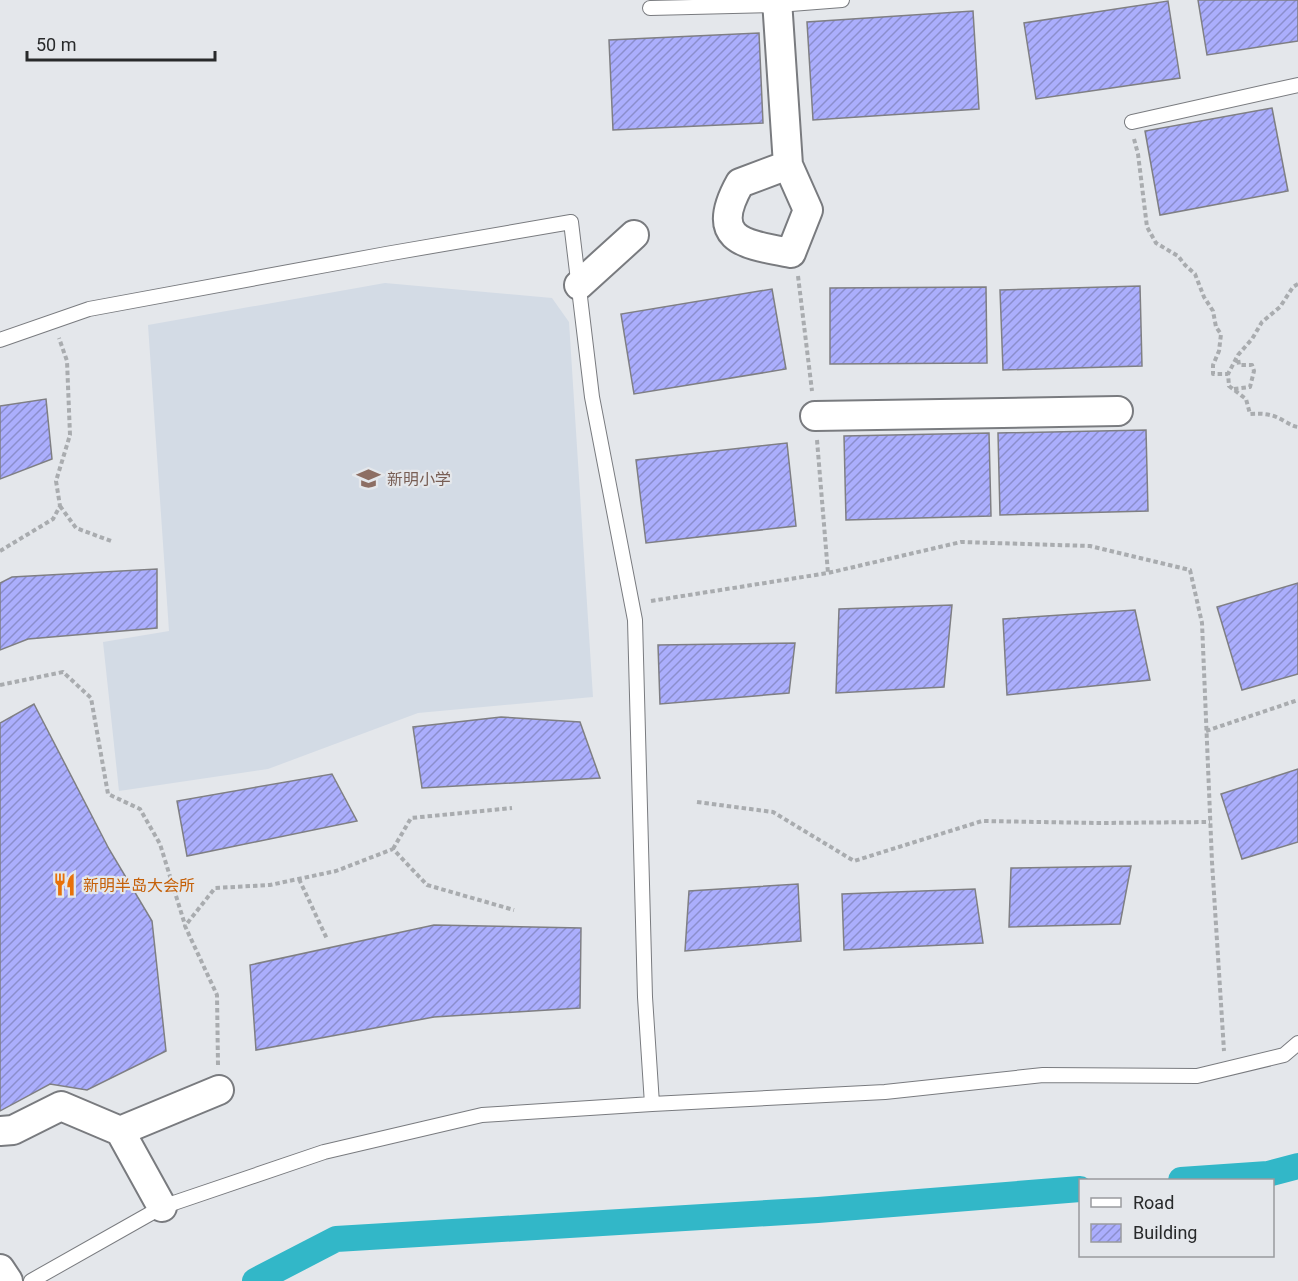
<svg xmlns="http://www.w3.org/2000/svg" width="1298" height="1281" font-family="Roboto,'Noto Sans SC',sans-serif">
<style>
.built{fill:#d3dbe5}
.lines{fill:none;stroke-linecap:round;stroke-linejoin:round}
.canal{stroke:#32b7c8;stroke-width:26}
.building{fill:url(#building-hatch);stroke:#7f7f83;stroke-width:1.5}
.lane-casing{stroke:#797b7f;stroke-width:16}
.street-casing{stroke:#797b7f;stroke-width:32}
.path{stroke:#a9acaf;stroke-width:4;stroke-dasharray:4.5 3;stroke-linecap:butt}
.lane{stroke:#fff;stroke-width:14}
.street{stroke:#fff;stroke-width:28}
.labels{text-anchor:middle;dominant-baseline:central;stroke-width:4.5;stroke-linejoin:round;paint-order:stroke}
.education-label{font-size:16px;fill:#785e54;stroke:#e4e7eb;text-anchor:start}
.food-label{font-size:16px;fill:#c56008;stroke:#e4e7eb;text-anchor:start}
</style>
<defs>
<pattern id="building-hatch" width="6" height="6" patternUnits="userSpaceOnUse" patternTransform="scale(1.5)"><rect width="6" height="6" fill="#abaefd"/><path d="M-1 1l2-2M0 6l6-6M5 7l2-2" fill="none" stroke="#8b8ecd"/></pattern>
</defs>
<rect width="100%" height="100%" fill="#e4e7eb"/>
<path class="built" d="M385,283L552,298L569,322L593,697L418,713L268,769L119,791L103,642L169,631L148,325Z"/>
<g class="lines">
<path class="canal" d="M1181,1180L1268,1174L1298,1166
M255,1281L336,1239L818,1210L1080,1189"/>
</g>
<path class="building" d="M1198,0H1298V41L1207,55Z
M1168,1L1180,78L1036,99L1024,23Z
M973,11L979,109L813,120L807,22Z
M759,33L763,123L613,130L609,40Z
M1272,108L1288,191L1160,215L1145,131Z
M1140,286L1142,366L1003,370L1000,290Z
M986,287L987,363L830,364V288Z
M772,289L786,369L634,394L621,314Z
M46,399L52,459L0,479V406Z
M1146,430L1148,511L1000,515L998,433Z
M989,433L991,516L846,520L844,436Z
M787,443L796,526L646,543L636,460Z
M157,569V628L28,639L0,650V583L12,577Z
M1298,583V674L1242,690L1217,607Z
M952,605L944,687L836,693L839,609Z
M1135,610L1150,680L1007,695L1003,619Z
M795,643L789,693L660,704L658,645Z
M34,704L109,849L152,921L166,1051L87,1090L50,1084L0,1111V723Z
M501,717L580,722L600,778L422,788L413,727Z
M1298,769V842L1242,859L1221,794Z
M332,774L357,821L187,856L177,801Z
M1131,866L1120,924L1009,927L1011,868Z
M798,884L801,941L685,951L689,891Z
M975,889L983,943L844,950L842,894Z
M434,925L581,928L580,1008L434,1017L256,1050L250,965Z"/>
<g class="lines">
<defs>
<path id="lane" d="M650,8L778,5L842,0
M1132,122L1298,85
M0,340L89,309L386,254L571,222L592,397L635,620L645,997L652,1104
M31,1281L162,1207L324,1152L482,1115L652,1104L885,1092L1043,1075L1197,1076L1284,1055L1298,1043"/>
<path id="street" d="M777,0L788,165L808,210L791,253C743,244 708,240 740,183L788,165
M579,285L634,235
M815,416L1118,411
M0,1131L13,1130L61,1106L120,1131L162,1207
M120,1131L219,1090
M0,1269L8,1281"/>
</defs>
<use href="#lane" class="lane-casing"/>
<use href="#street" class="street-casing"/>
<path class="path" d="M1134,139L1138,154L1147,227L1156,243L1178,256L1185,265L1195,274L1204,297L1213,311L1216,327L1221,334L1219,351L1213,365V374H1228
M798,276L812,391
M1298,284L1293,287L1280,307L1262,322L1252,339L1238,355L1228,374L1229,386L1246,399L1250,414C1263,413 1273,414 1284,421C1290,424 1292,426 1298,427
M1234,389L1250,387L1254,371L1252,365H1239L1238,358
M817,440L828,573
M60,506L76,528L111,541
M0,551L53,519L60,506L56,481L70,435L67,361L59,338
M651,601L828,573L961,542L1090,546L1190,570L1202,623L1212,862L1224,1051
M0,685L63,672L91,698L108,794L140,809L160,844L185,925
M1206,731L1298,700
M697,802L773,812L854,861L982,821L1099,823L1210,822
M393,849L411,818L512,808
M299,879L327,939
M218,1065L217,995L185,926L215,888L270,885L336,871L393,849L427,885L514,910"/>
<use href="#lane" class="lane"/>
<use href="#street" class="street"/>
</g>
<defs>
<symbol id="school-bare" viewBox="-9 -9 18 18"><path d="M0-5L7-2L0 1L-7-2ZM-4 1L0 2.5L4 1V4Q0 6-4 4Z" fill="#8d6e63" stroke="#e4e7eb" stroke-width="2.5" paint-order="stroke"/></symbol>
<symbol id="restaurant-bare" viewBox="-9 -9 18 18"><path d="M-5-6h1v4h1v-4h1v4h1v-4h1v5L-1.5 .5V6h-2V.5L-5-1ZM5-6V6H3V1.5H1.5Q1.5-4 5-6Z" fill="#e8710a" stroke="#e4e7eb" stroke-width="2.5" paint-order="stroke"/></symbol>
</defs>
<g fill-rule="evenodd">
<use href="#school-bare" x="352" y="462" width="33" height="33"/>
<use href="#restaurant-bare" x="48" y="868" width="33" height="33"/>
</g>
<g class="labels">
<g class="education-label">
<text x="387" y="479">新明小学</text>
</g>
<g class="food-label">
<text x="83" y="885">新明半岛大会所</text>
</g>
</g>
<rect x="1079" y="1179" width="195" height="78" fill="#e4e7eb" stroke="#999b9e" stroke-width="1.5"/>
<rect x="1091" y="1198" width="30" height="9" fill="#ffffff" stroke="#999b9e" stroke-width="1.5"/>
<text x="1133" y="1209" font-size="18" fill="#282a2b">Road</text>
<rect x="1091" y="1224" width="30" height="18" fill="url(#building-hatch)" stroke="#999b9e" stroke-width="1.5"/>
<text x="1133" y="1239" font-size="18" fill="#282a2b">Building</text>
<path d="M27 51v9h188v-9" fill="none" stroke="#282a2b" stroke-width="3"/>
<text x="36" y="51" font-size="18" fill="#282a2b" stroke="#e4e7eb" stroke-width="4.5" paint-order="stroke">50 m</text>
</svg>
